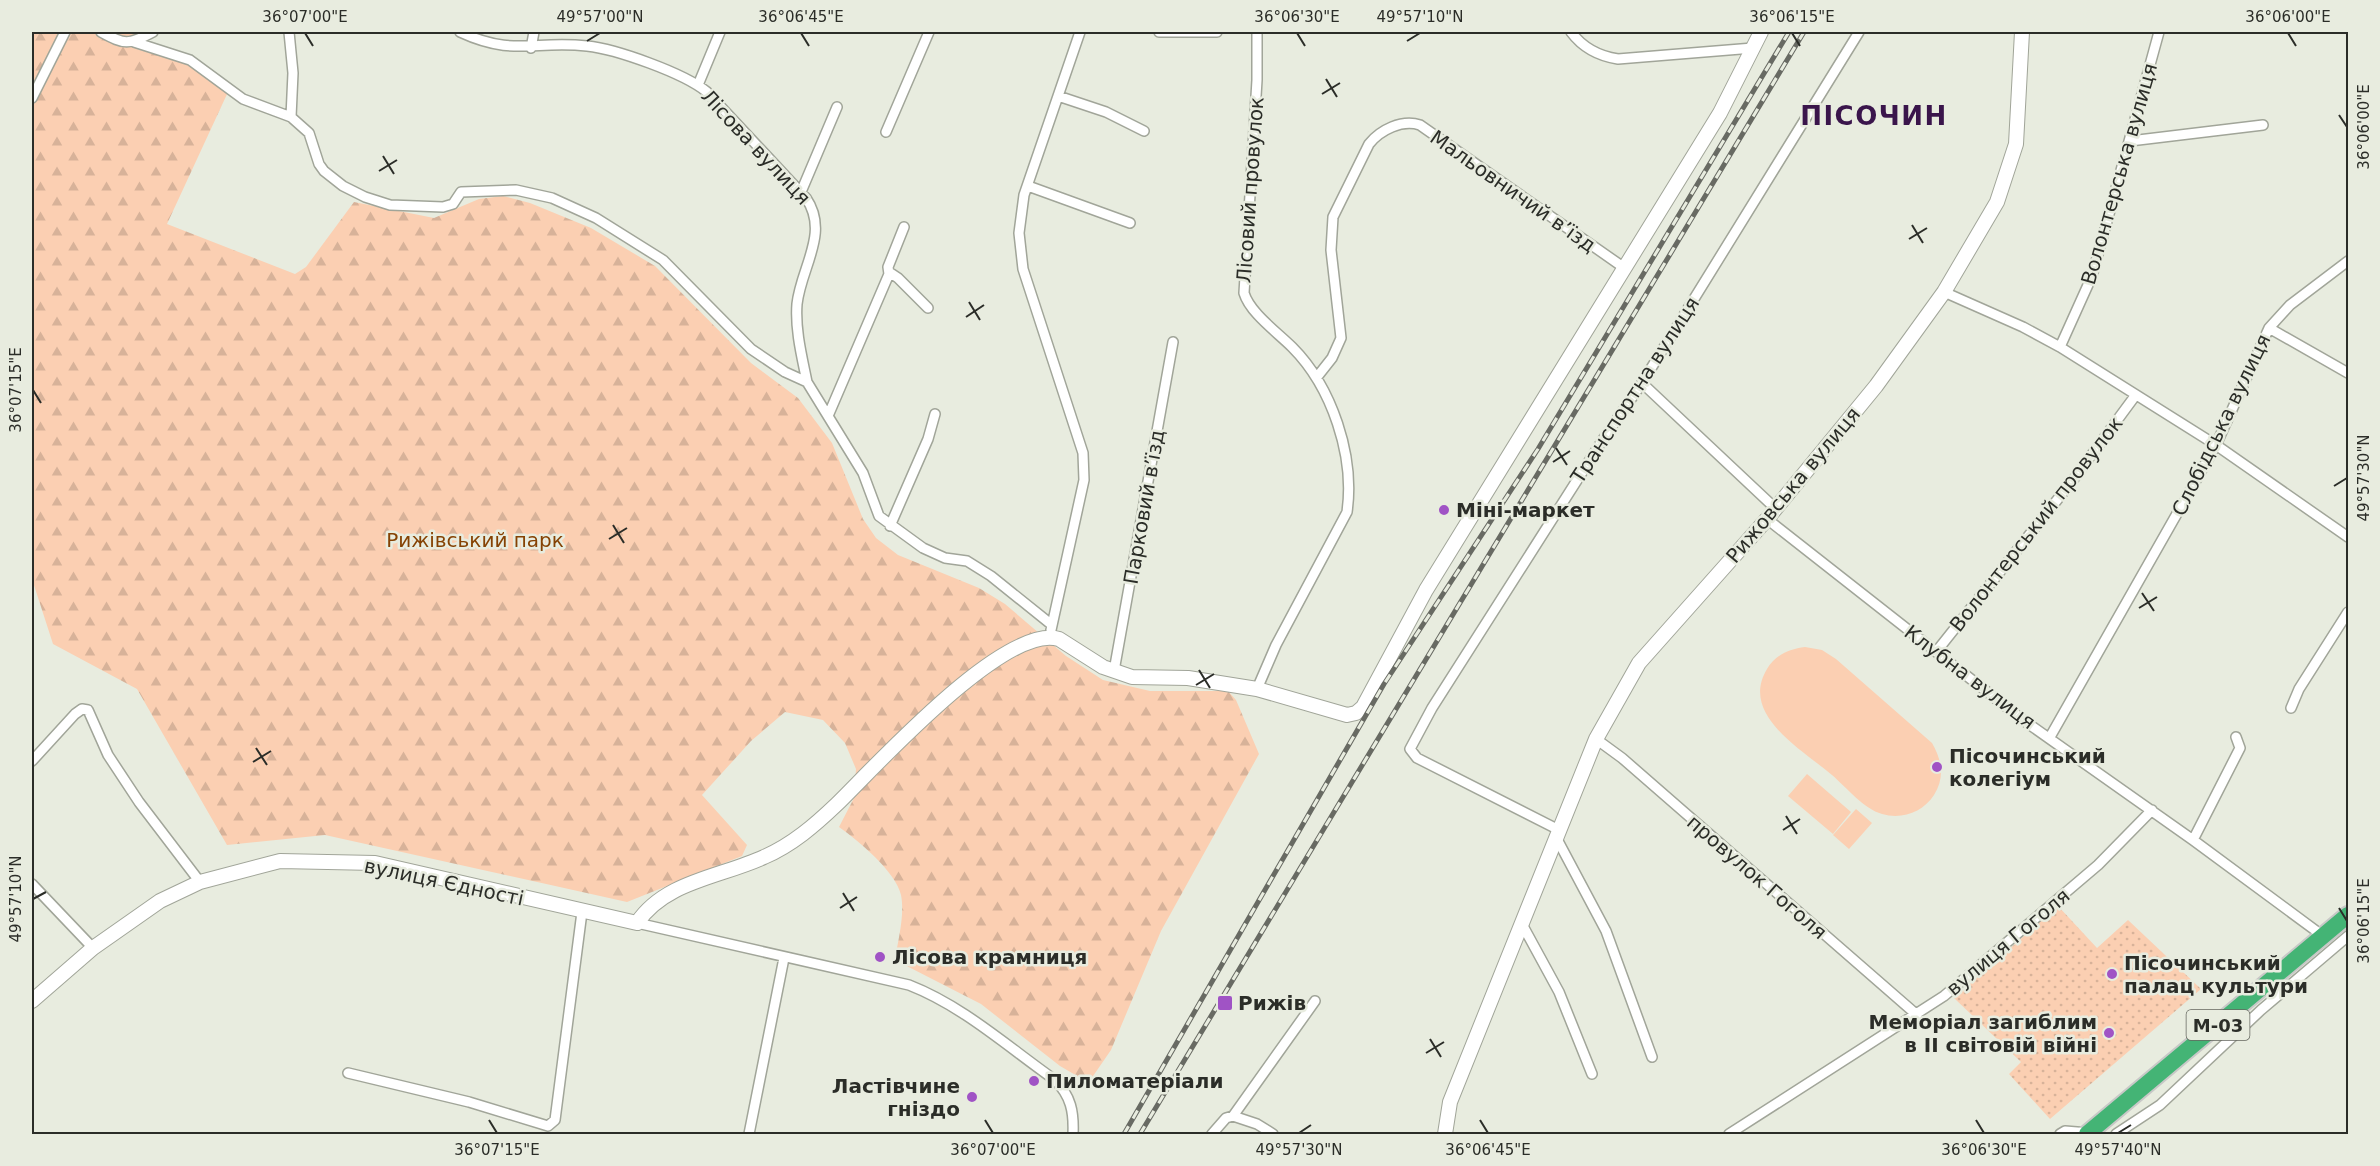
<svg xmlns="http://www.w3.org/2000/svg" width="2380" height="1166" font-family="'DejaVu Sans',sans-serif">
<style>
.grass{fill:#fbcfb2}
.forest{fill:url(#forest-firs)}
.park{fill:url(#park-dots)}
.lines{fill:none;stroke-linecap:round;stroke-linejoin:round}
.street-casing{stroke:#a1a599;stroke-width:12}
.secondary-casing{stroke:#a1a599;stroke-width:16}
.highway-casing{stroke:#c8c8c7;stroke-width:20}
.street{stroke:#fff;stroke-width:9}
.secondary{stroke:#fff;stroke-width:14}
.highway{stroke:#44b475;stroke-width:16}
.rail-casing{stroke:#686a63;stroke-width:5}
.rail{stroke:#e8ecdf;stroke-width:3;stroke-dasharray:9;stroke-linecap:butt}
.ticks{fill:none;stroke:#2b2d28;stroke-width:2}
.poi-dot{fill:#a053c5;stroke:#e8ecdf;stroke-width:2}
.labels{text-anchor:middle;dominant-baseline:central;stroke-width:5;stroke-linejoin:round;paint-order:stroke}
.shield{fill:#e8ecdf;stroke:#64665f;stroke-width:1.5}
.shield-label{font-size:18px;font-weight:bold;fill:#2b2d28}
.street-label{font-size:20px;fill:#2b2d28;stroke:#e8ecdf}
.poi-label{font-size:20px;font-weight:bold;fill:#2b2d28;stroke:#e8ecdf;text-anchor:start}
.park-label{font-size:20px;fill:#854203;stroke:#e8ecdf}
.district-label{font-size:26px;font-weight:bold;letter-spacing:1.5px;fill:#3a154b;stroke:#e8ecdf}
.neatline{fill:none;stroke:#2b2d28;stroke-width:2}
.ticks-label{font-size:15px;text-anchor:middle;fill:#2b2d28}
</style>
<defs>
<pattern id="forest-firs" width="22" height="20" patternUnits="userSpaceOnUse" patternTransform="scale(1.5)"><rect width="22" height="20" fill="#fbcfb2"/><path d="M5 1l3.5 6h-7zM16 11l3.5 6h-7z" fill="#d7b299"/></pattern>
<pattern id="park-dots" width="8" height="8" patternUnits="userSpaceOnUse" patternTransform="scale(1.5)"><rect width="8" height="8" fill="#fbcfb2"/><path d="M2 2h.1M6 6h.1" fill="none" stroke="#d7b299" stroke-width="1.8" stroke-linecap="round"/></pattern>
</defs>
<rect width="100%" height="100%" fill="#e8ecdf"/>
<path class="grass" d="M1805,647L1822,650L1836,659L1932,743C1942,760 1945,778 1934,795C1923,812 1902,820 1882,814C1864,809 1846,787 1832,775C1803,750 1739,715 1767,669C1775,655 1789,649 1805,647Z
M1807,774L1851,812L1833,834L1788,796Z
M1856,809L1872,823L1849,849L1833,835Z"/>
<path class="forest" d="M32,32H158L137,49L190,65L228,92L167,224L295,274L306,267L354,202L434,218L479,199L503,196L530,203L591,228L655,266L751,363L798,398L832,443L863,519L876,538L898,555L979,588L1005,604L1066,656L1103,680L1150,691H1228L1236,700L1259,754L1161,931L1111,1050L1091,1079L1084,1080L1060,1066L981,1004L895,960C898,940 905,915 901,895C896,872 858,840 839,827L854,798L856,769L845,743L823,720L785,712L751,741L702,795L747,845L742,856L627,902L325,835L227,845L137,689L53,644L32,579Z"/>
<path class="park" d="M2058,906L2097,948L2128,920L2201,989L2050,1119L2009,1074L2021,1062L1954,998Z"/>
<g class="lines">
<defs>
<path id="street" d="M101,32C125,45 128,45 153,32
M289,32L293,73L291,117L309,133L319,164L324,171L343,186L365,197L390,205L443,207L453,204L461,192L516,190L552,198L596,218L663,260L751,349L785,372L807,382L863,473L879,516L923,548L945,558L967,561L991,576L1052,625
M460,32C514,57 534,40 587,46C616,49 684,73 707,92L806,198C830,233 801,267 797,304C795,330 802,357 807,382
M1159,32H1217
M1257,32V80L1244,293C1250,313 1277,332 1292,347C1332,387 1355,456 1347,512L1276,645L1257,689
M1571,32C1583,48 1598,56 1618,59L1753,48
M134,42L190,60L243,99L291,117
M531,48L534,32
M698,85L720,32
M1058,96L1106,112L1144,131
M32,98L65,32
M886,132L929,32
M2130,141L2263,125
M1028,186L1130,223
M801,192L837,107
M889,272L898,278L928,308
M1944,292L2023,327L2060,347L2216,445L2348,537
M2269,328L2348,373
M2060,347L2092,276L2159,32
M1317,377L1332,358L1341,338L1331,250L1333,217L1369,144C1380,130 1402,119 1420,125L1623,267
M1642,383L1775,508
M828,416L889,274L888,267L904,227
M1767,519L2023,720L2193,840L2323,936
M890,526L928,439L935,414
M1051,630L1084,480L1083,453L1023,269L1019,233L1024,195L1080,32
M1936,652L2073,480L2135,396
M1114,671L1173,342
M2291,708L2299,689L2348,612
M2050,737L2216,445L2269,328L2290,305L2348,261
M1596,739L1622,758L1917,1015
M32,761L75,714L82,709L88,710L108,755L139,802L200,882
M1559,830L1417,758L1410,749L1432,708L1602,441L1642,383L1859,32
M1557,839L1606,931L1652,1057
M2193,840L2240,748L2236,737
M32,884L93,948
M637,923L909,985C963,1006 1008,1047 1055,1080C1071,1096 1074,1112 1073,1134
M1523,926L1559,992L1592,1074
M348,1073L469,1102L548,1126L555,1120L582,912
M1233,1116L1257,1124L1273,1134
M749,1134L784,958
M1212,1134L1226,1118L1233,1116L1315,1001
M1729,1134L1944,996L2098,865L2152,810
M2060,1134L2065,1131L2089,1133
M2116,1134L2160,1105L2261,1010L2348,936"/>
<path id="secondary" d="M32,1001L93,948L160,901L200,882L280,861L375,863L637,923C665,881 721,877 764,857C792,845 815,825 837,804C876,766 1005,623 1059,639L1103,667L1132,677L1188,678L1257,689L1347,715L1356,713L1363,707L1426,590L1720,113L1761,32
M1445,1134L1450,1102L1596,739L1639,663L1767,519L1876,386L1944,292L1997,202L2016,144L2022,32"/>
<path id="highway" d="M2087,1134L2348,915"/>
</defs>
<use href="#street" class="street-casing"/>
<use href="#secondary" class="secondary-casing"/>
<use href="#highway" class="highway-casing"/>
<use href="#street" class="street"/>
<use href="#secondary" class="secondary"/>
<use href="#highway" class="highway"/>
<defs>
<path id="rail" d="M1124,1134L1384,684L1538,449L1789,32
M1140,1134L1804,32"/>
</defs>
<use href="#rail" class="rail-casing"/>
<use href="#rail" class="rail"/>
</g>
<path class="ticks" d="M305,33L313,46M801,33L809,46M1297,33L1305,46M1792,33L1800,46M2288,33L2296,46M587,41L600,33M1407,41L1420,33M1326,79L1337,97M1322,94L1340,83M2339,115L2347,127M383,156L394,174M379,171L397,160M1912,225L1923,243M1909,239L1927,228M969,302L980,320M966,317L984,305M33,390L41,403M1556,448L1567,465M1553,462L1570,451M2334,486L2347,478M613,525L624,543M609,539L627,528M2142,593L2154,611M2139,608L2157,597M1199,670L1210,688M1196,685L1214,674M256,748L267,765M253,762L271,751M1786,816L1797,834M1783,830L1800,819M843,893L854,911M33,899L46,892M840,908L857,897M2339,908L2347,921M1430,1039L1441,1057M1426,1053L1444,1042M489,1120L497,1133M985,1120L993,1133M1480,1120L1488,1133M1976,1120L1984,1133M1299,1133L1311,1125M2118,1133L2131,1125"/>
<g class="poi-dot">
<circle cx="1444" cy="510" r="6"/>
<circle cx="1937" cy="767" r="6"/>
<circle cx="880" cy="957" r="6"/>
<circle cx="2112" cy="974" r="6"/>
<rect x="1217" y="995" width="16" height="16" rx="3"/>
<circle cx="2109" cy="1033" r="6"/>
<circle cx="1034" cy="1081" r="6"/>
<circle cx="972" cy="1097" r="6"/>
</g>
<g class="labels">
<rect class="shield" x="2186.5" y="1010" width="63" height="30" rx="4.5"/>
<g class="shield-label">
<text x="2218" y="1025">М-03</text>
</g>
<g class="street-label">
<text transform="translate(756 147) rotate(47)">Лісова вулиця</text>
<text transform="translate(2119 174) rotate(-74)">Волонтерська вулиця</text>
<text transform="translate(1250 190) rotate(-86)">Лісовий провулок</text>
<text transform="translate(1513 191) rotate(35)">Мальовничий в’їзд</text>
<text transform="translate(1635 390) rotate(-57)">Транспортна вулиця</text>
<text transform="translate(2221 425) rotate(-64)">Слобідська вулиця</text>
<text transform="translate(1793 485) rotate(-50)">Рижовська вулиця</text>
<text transform="translate(1144 507) rotate(-80)">Парковий в’їзд</text>
<text transform="translate(2036 524) rotate(-52)">Волонтерський провулок</text>
<text transform="translate(1970 677) rotate(37)">Клубна вулиця</text>
<text transform="translate(1757 877) rotate(41)">провулок Гоголя</text>
<text transform="translate(444 882) rotate(12)">вулиця Єдності</text>
<text transform="translate(2008 942) rotate(-40)">вулиця Гоголя</text>
</g>
<g class="poi-label">
<text x="1456" y="510">Міні-маркет</text>
<text x="1949" y="756">Пісочинський<tspan x="1949" dy="23">колегіум</tspan></text>
<text x="892" y="957">Лісова крамниця</text>
<text x="2124" y="963">Пісочинський<tspan x="2124" dy="23">палац культури</tspan></text>
<text x="1238" y="1003">Рижів</text>
<text x="2097" y="1022" text-anchor="end">Меморіал загиблим<tspan x="2097" dy="23">в II світовій війні</tspan></text>
<text x="1046" y="1081">Пиломатеріали</text>
<text x="960" y="1086" text-anchor="end">Ластівчине<tspan x="960" dy="23">гніздо</tspan></text>
</g>
<g class="park-label">
<text x="475" y="540">Рижівський парк</text>
</g>
<g class="district-label">
<text x="1874" y="116">ПІСОЧИН</text>
</g>
</g>
<rect width="2380" height="1166" fill="none" stroke="#e8ecdf" stroke-width="66"/>
<rect x="33" y="33" width="2314" height="1100" class="neatline"/>
<g class="ticks-label">
<text x="305" y="22">36°07'00"E</text>
<text x="600" y="22">49°57'00"N</text>
<text x="801" y="22">36°06'45"E</text>
<text x="1297" y="22">36°06'30"E</text>
<text x="1420" y="22">49°57'10"N</text>
<text x="1792" y="22">36°06'15"E</text>
<text x="2288" y="22">36°06'00"E</text>
<text transform="translate(2364 127) rotate(-90)" y="5">36°06'00"E</text>
<text transform="translate(16 390) rotate(-90)" y="5">36°07'15"E</text>
<text transform="translate(2364 478) rotate(-90)" y="5">49°57'30"N</text>
<text transform="translate(16 899) rotate(-90)" y="5">49°57'10"N</text>
<text transform="translate(2364 921) rotate(-90)" y="5">36°06'15"E</text>
<text x="497" y="1155">36°07'15"E</text>
<text x="993" y="1155">36°07'00"E</text>
<text x="1299" y="1155">49°57'30"N</text>
<text x="1488" y="1155">36°06'45"E</text>
<text x="1984" y="1155">36°06'30"E</text>
<text x="2118" y="1155">49°57'40"N</text>
</g>
</svg>
